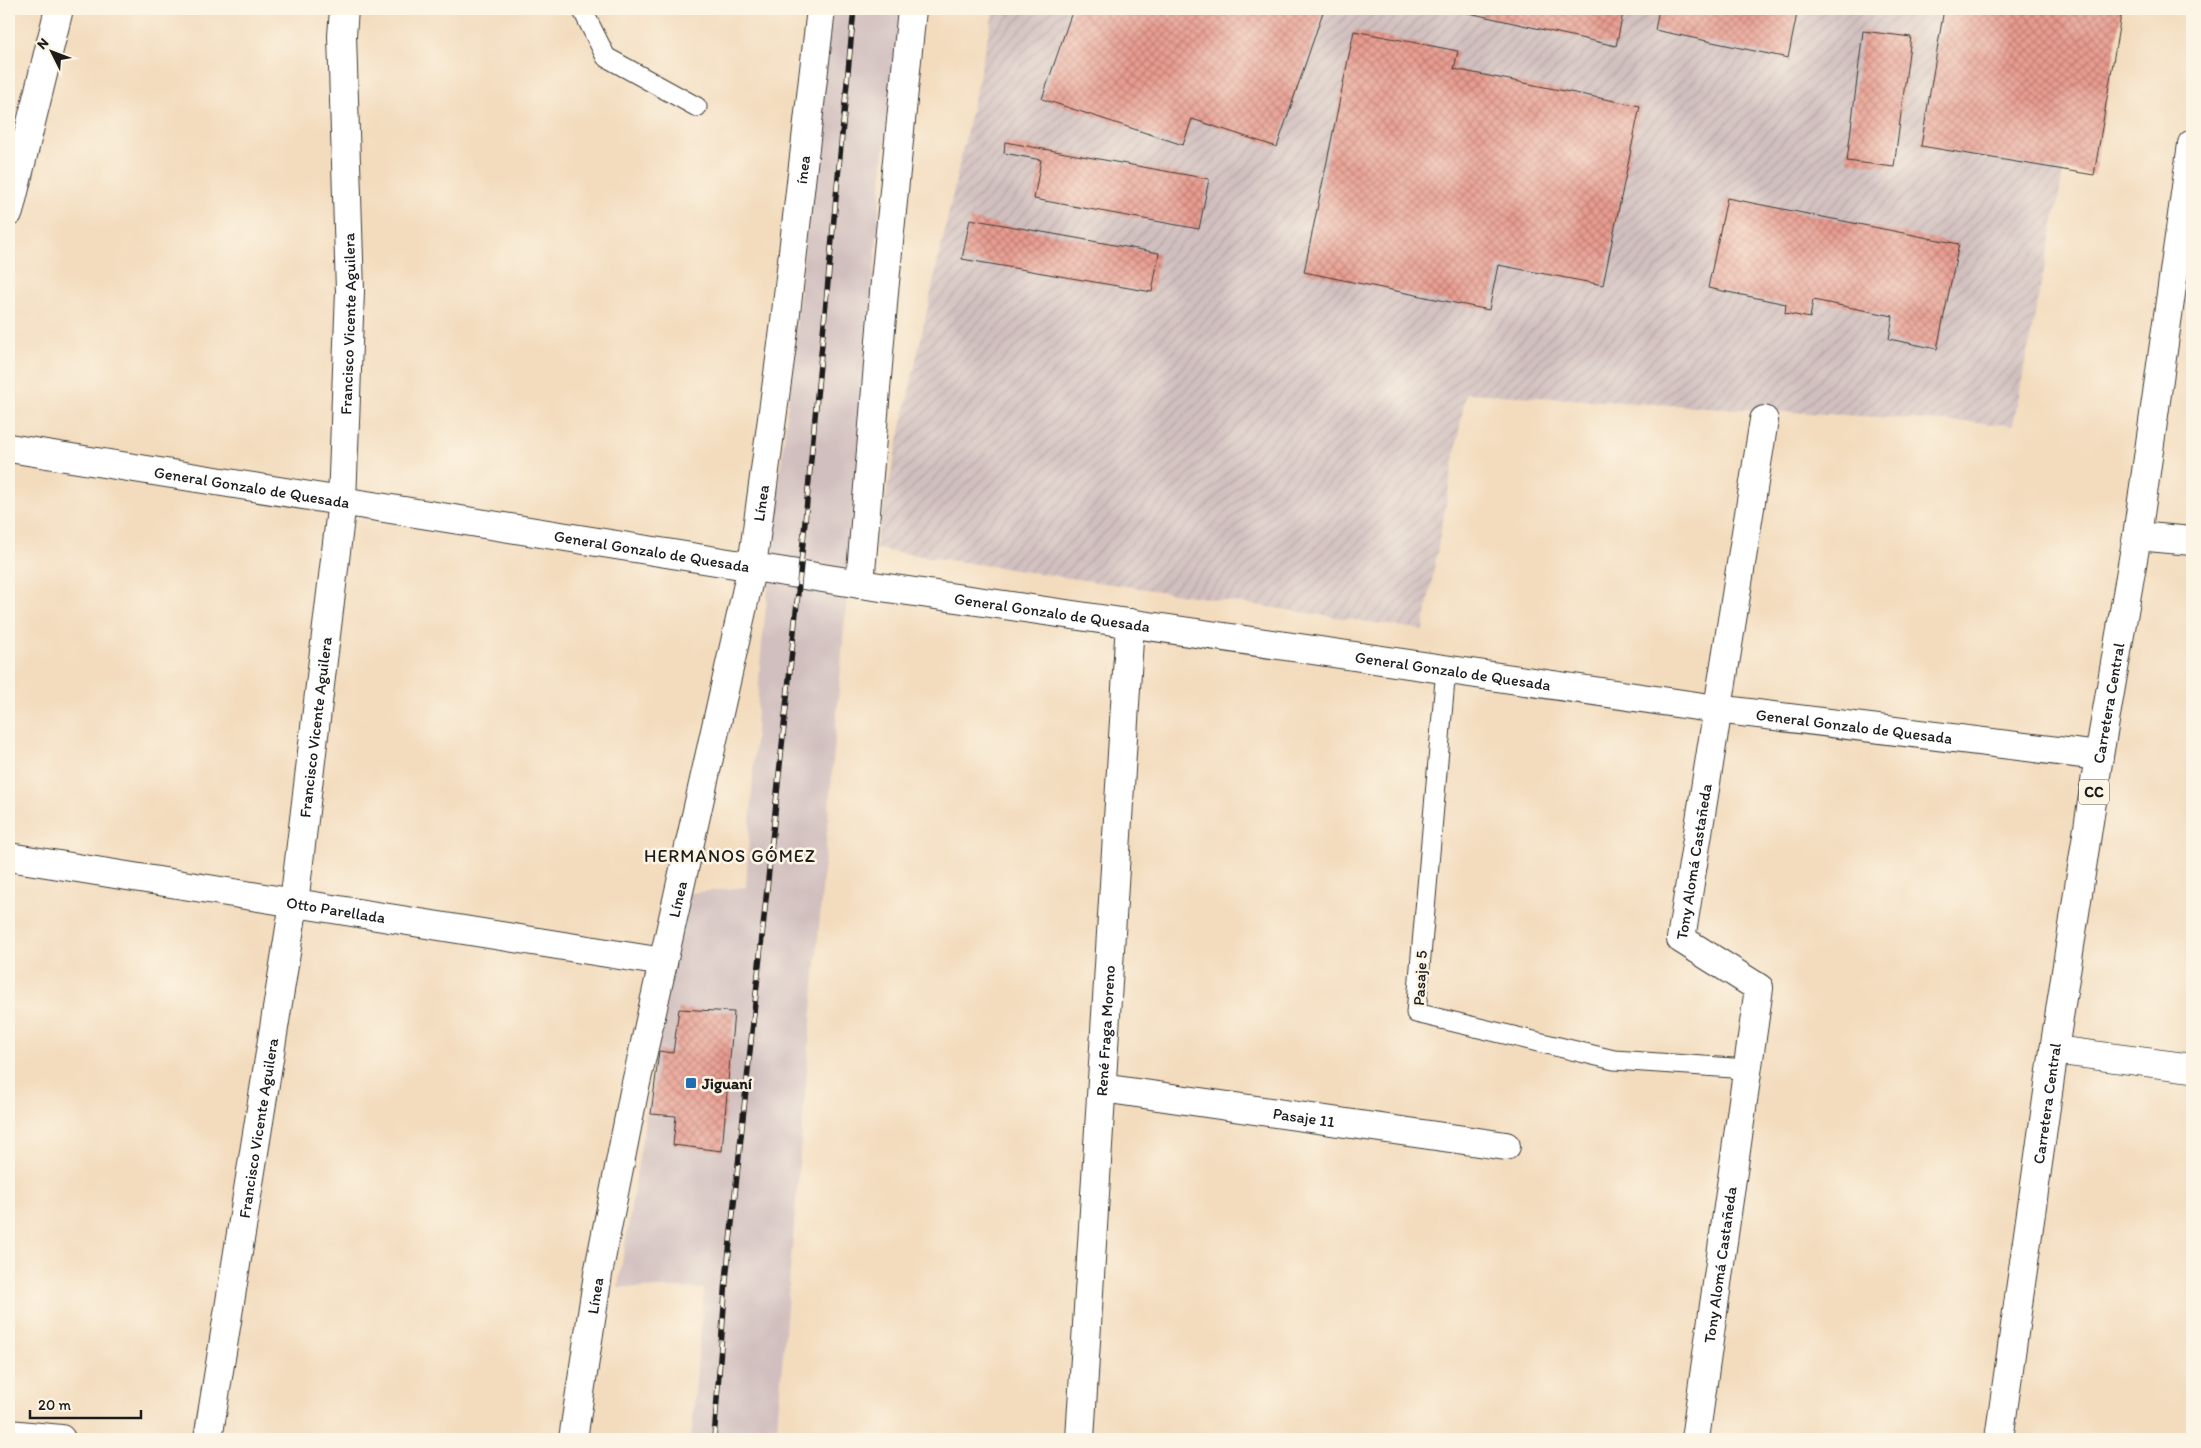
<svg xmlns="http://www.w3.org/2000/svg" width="2201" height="1448" font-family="Itim,sans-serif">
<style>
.industrial{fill:url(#industrial-furrows)}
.railway{fill:#d1bfbf}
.building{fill:url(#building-cross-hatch)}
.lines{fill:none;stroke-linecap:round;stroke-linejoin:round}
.service-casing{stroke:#3c3934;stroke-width:21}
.minor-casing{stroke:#3c3934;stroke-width:30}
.tertiary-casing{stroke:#3c3934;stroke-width:30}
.trunk-casing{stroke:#3c3934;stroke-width:30}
.service{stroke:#fff;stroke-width:19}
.minor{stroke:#fff;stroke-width:28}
.tertiary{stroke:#fff;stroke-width:28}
.trunk{stroke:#fff;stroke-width:28}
.rail-casing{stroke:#1c1c1c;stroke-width:5.5}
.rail{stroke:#fcf5e5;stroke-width:4;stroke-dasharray:11;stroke-linecap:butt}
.poi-dot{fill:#1f6fb2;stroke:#fcf5e5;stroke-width:2}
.labels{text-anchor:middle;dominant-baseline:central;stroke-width:5;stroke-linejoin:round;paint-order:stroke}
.shield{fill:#fcf5e5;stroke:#5f5d58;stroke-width:1}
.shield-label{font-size:15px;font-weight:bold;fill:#1c1c1c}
.street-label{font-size:16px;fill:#1c1c1c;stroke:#fcf5e5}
.poi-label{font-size:16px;font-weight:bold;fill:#1c1c1c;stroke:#fcf5e5;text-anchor:start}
.neighbourhood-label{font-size:18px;letter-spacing:1px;fill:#1c1c1c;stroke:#fcf5e5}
</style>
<defs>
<pattern id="industrial-furrows" width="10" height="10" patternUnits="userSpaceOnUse" patternTransform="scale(1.25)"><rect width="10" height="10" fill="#d1bfbf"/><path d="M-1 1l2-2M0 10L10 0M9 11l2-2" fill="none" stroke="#b3a4a4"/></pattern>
<pattern id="building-cross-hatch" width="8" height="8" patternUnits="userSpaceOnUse" patternTransform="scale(1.25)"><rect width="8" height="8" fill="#e99c90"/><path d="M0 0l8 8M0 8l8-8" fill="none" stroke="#bc7e75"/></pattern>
</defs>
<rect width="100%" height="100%" fill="#fcf5e5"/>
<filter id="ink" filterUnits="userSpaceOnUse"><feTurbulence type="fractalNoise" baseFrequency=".02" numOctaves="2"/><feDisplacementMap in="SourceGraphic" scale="10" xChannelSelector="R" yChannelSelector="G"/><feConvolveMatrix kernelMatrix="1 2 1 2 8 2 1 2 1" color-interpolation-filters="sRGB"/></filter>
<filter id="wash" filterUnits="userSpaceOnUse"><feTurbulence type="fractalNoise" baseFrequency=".0096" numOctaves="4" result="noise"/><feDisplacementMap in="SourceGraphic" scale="20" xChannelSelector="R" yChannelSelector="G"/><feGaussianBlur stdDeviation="1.12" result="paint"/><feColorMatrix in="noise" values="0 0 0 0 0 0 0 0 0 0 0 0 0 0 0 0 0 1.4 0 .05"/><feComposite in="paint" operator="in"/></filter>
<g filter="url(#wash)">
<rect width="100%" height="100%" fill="#f3dcbe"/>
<path class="industrial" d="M994,9H2096L2013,425L1466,393L1423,630L874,549Z"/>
<path class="railway" d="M830,9H901L886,130L776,1439H691L704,1289L618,1287L682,894L746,887L760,663Z"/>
<g id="blocks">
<path class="building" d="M1073,9H1324L1277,147L1192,119L1183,145L1042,99Z
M1451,9H1624L1616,46Z
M1659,9H1798L1788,58L1655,30Z
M1944,9H2122L2094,175L1921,146Z
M1354,31L1458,51L1454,69L1640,106L1603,285L1498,265L1489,310L1304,272Z
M1863,31L1911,37L1894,167L1847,161Z
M1005,142L1209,179L1199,229L1034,199L1041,160L1004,153Z
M1727,198L1959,244L1937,349L1889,339L1893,316L1813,300L1810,318L1785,313L1786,304L1708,288Z
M970,219L1159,253L1152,292L962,259Z
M679,1009L734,1012L722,1151L673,1145L676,1116L651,1114L659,1051L673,1053Z"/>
</g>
</g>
<g filter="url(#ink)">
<use href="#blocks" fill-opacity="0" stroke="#3c3934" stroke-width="1"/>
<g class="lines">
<defs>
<path id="service" d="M582,9L606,57L697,107
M1446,669L1416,1013L1614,1060L1748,1069"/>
<g id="minor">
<path d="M9,212L59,9"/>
<path d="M2137,536L2192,541"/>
<path d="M860,584L884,292L912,9"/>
<path id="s1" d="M9,857L663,962"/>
<path d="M2054,1050L2192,1068"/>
<path id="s2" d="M1102,1088L1506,1146"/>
<path d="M9,1434L61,1439"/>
<path id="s3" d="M208,1439L294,903L342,501L350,291L342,36L344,9"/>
<path id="s4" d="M573,1439L598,1274L634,1092L752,566L784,330L821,9"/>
<path id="s5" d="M1080,1439L1130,623"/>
<path id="s6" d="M1695,1439L1759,988L1681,939L1764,420"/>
</g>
<g id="tertiary">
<path id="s7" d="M9,448L860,584L1717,709L2099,756"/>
</g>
<g id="trunk">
<path id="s8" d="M1999,1439L2054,1050L2099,756L2137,536L2192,144"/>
</g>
</defs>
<use href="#service" class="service-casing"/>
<use href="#minor" class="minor-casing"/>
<use href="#tertiary" class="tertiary-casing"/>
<use href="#trunk" class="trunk-casing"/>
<use href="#service" class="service"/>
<use href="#minor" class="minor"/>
<use href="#tertiary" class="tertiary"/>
<use href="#trunk" class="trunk"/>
<defs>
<path id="rail" d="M714,1439L726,1280L800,574L854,9"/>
</defs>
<use href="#rail" class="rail-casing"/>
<use href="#rail" class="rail"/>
</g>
</g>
<rect class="poi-dot" x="685" y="1077" width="12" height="12" rx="2.5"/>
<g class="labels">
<rect class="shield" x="2079" y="779.5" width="30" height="25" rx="4"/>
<g class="shield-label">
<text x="2094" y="792">CC</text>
</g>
<g class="street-label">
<text stroke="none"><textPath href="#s4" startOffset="1291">ínea</textPath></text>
<text stroke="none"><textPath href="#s3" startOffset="1125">Francisco Vicente Aguilera</textPath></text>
<text stroke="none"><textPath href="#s7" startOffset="246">General Gonzalo de Quesada</textPath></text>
<text stroke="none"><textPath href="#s4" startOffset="955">Línea</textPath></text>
<text stroke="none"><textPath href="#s7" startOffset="651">General Gonzalo de Quesada</textPath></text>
<text stroke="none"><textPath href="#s7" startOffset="1056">General Gonzalo de Quesada</textPath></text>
<text stroke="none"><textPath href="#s7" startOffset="1461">General Gonzalo de Quesada</textPath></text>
<text stroke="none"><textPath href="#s8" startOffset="744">Carretera Central</textPath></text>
<text stroke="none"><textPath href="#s7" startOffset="1866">General Gonzalo de Quesada</textPath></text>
<text stroke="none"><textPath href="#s3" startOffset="720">Francisco Vicente Aguilera</textPath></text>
<text stroke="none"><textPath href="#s6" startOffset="626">Tony Alomá Castañeda</textPath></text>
<text stroke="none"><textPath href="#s4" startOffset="550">Línea</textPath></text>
<text stroke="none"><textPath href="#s1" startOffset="331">Otto Parellada</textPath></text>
<text transform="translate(1420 978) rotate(-87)">Pasaje 5</text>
<text stroke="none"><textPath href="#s5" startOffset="409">René Fraga Moreno</textPath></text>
<text stroke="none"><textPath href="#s8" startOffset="339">Carretera Central</textPath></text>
<text stroke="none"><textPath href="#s2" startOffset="204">Pasaje 11</textPath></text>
<text stroke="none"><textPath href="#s3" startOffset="315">Francisco Vicente Aguilera</textPath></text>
<text stroke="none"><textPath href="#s6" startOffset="176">Tony Alomá Castañeda</textPath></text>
<text stroke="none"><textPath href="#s4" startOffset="145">Línea</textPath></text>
</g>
<g class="poi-label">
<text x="702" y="1083">Jiguaní</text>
</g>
<g class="neighbourhood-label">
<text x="730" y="856">HERMANOS GÓMEZ</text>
</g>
</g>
<rect width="2201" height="1448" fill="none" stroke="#fcf5e5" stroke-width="30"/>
<g transform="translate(52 52) rotate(312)" stroke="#fcf5e5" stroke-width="4" paint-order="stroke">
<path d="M0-4L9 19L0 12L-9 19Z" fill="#1c1c1c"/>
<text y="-8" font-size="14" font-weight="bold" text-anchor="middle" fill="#1c1c1c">N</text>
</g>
<path d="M30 1410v8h111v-8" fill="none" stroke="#1c1c1c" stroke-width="2.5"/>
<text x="38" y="1410" font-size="15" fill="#1c1c1c" stroke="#fcf5e5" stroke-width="4" paint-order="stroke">20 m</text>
</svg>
